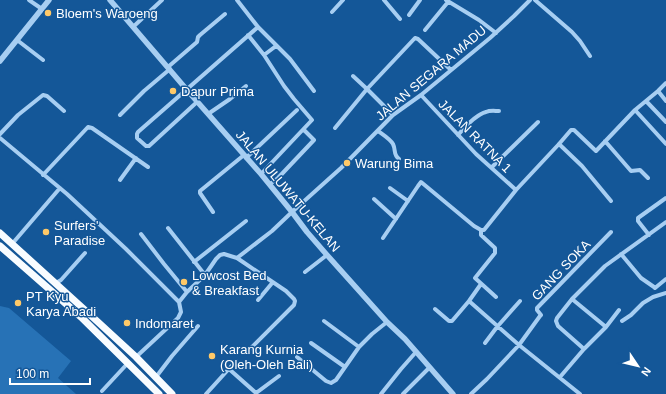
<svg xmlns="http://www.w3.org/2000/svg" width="666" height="394" font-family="Arial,sans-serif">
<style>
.green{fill:#2772b6}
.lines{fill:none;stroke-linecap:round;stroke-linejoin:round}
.minor{stroke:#a7cef2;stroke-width:4}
.tertiary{stroke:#a7cef2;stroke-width:5.5}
.trunk{stroke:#f8fcff;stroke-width:7}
.poi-dot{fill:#ffc968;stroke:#145798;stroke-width:1.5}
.labels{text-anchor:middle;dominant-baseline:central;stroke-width:3;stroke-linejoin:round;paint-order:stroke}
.poi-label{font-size:13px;fill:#fff;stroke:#145798;text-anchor:start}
.street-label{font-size:13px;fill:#fff;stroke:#145798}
</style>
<rect width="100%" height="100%" fill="#145798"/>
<path class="green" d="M0,306L9,308L71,361L58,378L76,394H0Z"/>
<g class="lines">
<path class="minor" d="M29,0L42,9
M237,0L258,27L290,59L314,91
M384,0L400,19
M446,0L479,20L496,33
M535,0L572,32L580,41L590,56
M332,12L343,0
M409,15L420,0
M133,27L162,0
M425,30L448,2
M248,35L264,55L284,86L294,99L312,120L261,174
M17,40L43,60
M264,55L276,46
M168,67L197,42L198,37L200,35L225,14
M353,76L367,89L393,115
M658,91L666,101
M421,95L476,154L516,190
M646,101L666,122
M197,102L149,146H146L137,138V134L138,132L258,27
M635,110L666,144
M208,114L230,99L246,86
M120,115L144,91L170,69
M335,128L367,89L415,38L418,39L451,70
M378,131C382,134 390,139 393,144C396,150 393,155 399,159
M0,134L18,115L43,95L47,96L64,111
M458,135C464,128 477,114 486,112C490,110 495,111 499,111
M0,138L67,194L126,249L179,302L181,312L178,318L136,357
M605,141L631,171L640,170L648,178
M559,144L582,166L611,201
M246,158L297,110
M492,167L538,122
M43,175L88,127L92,128L148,167
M120,180L136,158
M270,184L278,178L314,140L304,130
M390,188L408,201
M374,199L396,219
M213,212L200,193V191L244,155
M168,228L205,275
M481,230V235L495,248V253L475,278L496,297
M141,234L164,264L187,292
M649,235L638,221V218L666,198
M383,238L418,186L421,182L474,226L481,230H484L516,190L559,144L571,130H574L596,151L635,110L658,91L666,83
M12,244L60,188
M621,254L641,278L654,287L655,288L666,279
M237,258L272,231L292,212L341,168L393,115L421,95L490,38L514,16L530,0
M194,262L246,221
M305,272L327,255
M56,283L61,280L85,253
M572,299L606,327
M258,300L273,282
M469,301L519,345L580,394
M179,302L187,292L205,275L216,259L220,255L224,254L237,258L286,291L294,299L295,301L294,305L247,352
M435,309L449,321H452L469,301L481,284
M324,321L359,347
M622,321L631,315L643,303L653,297L666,293
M311,343L345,367
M485,343L497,327L520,301
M584,349L558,326L556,321L557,318L572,299L605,266L666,222
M297,357L326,381L331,383L336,380L359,347L372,334L387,322
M229,369L256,393L279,376
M156,377L172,356L198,326
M560,377L584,349L606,327L619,310
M102,391L128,363
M206,394L236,361
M381,394L401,369L416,352
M403,394L429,368
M471,394L487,379L519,345L540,316L541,315L537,310V308L611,232"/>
<path class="tertiary" d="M110,0L187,90L261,174L292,212L307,232L327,255L387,322L405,339L453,394
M0,61L49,0"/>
<path class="trunk" d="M0,233L86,311L136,357L172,394
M0,246L81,317L159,394"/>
</g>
<g class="poi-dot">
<circle cx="48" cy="13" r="4"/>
<circle cx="173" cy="91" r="4"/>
<circle cx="347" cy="163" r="4"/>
<circle cx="46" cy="232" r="4"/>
<circle cx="184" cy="282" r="4"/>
<circle cx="18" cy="303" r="4"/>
<circle cx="127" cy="323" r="4"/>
<circle cx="212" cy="356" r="4"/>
</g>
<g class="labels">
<g class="poi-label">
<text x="56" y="13">Bloem's Waroeng</text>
<text x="181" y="91">Dapur Prima</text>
<text x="355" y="163">Warung Bima</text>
<text x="54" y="225">Surfers'<tspan x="54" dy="15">Paradise</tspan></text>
<text x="192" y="275">Lowcost Bed<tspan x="192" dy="15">&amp; Breakfast</tspan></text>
<text x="26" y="296">PT Kyu<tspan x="26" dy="15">Karya Abadi</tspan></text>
<text x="135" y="323">Indomaret</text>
<text x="220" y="349">Karang Kurnia<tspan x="220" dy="15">(Oleh-Oleh Bali)</tspan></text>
</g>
<g class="street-label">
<text transform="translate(431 73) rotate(-40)">JALAN SEGARA MADU</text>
<text transform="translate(475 136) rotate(45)">JALAN RATNA 1</text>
<text transform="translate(288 191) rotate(50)">JALAN ULUWATU-KELAN</text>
<text transform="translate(561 270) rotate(-46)">GANG SOKA</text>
</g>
</g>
<g transform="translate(638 366) rotate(125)" stroke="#145798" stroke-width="3" paint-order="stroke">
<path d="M0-3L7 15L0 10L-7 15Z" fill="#ffffff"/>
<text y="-6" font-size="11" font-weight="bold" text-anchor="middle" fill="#ffffff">N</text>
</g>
<path d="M10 378v6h80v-6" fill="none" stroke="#ffffff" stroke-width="2"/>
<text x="16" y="378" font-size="12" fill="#ffffff" stroke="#145798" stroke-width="3" paint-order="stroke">100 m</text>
</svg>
